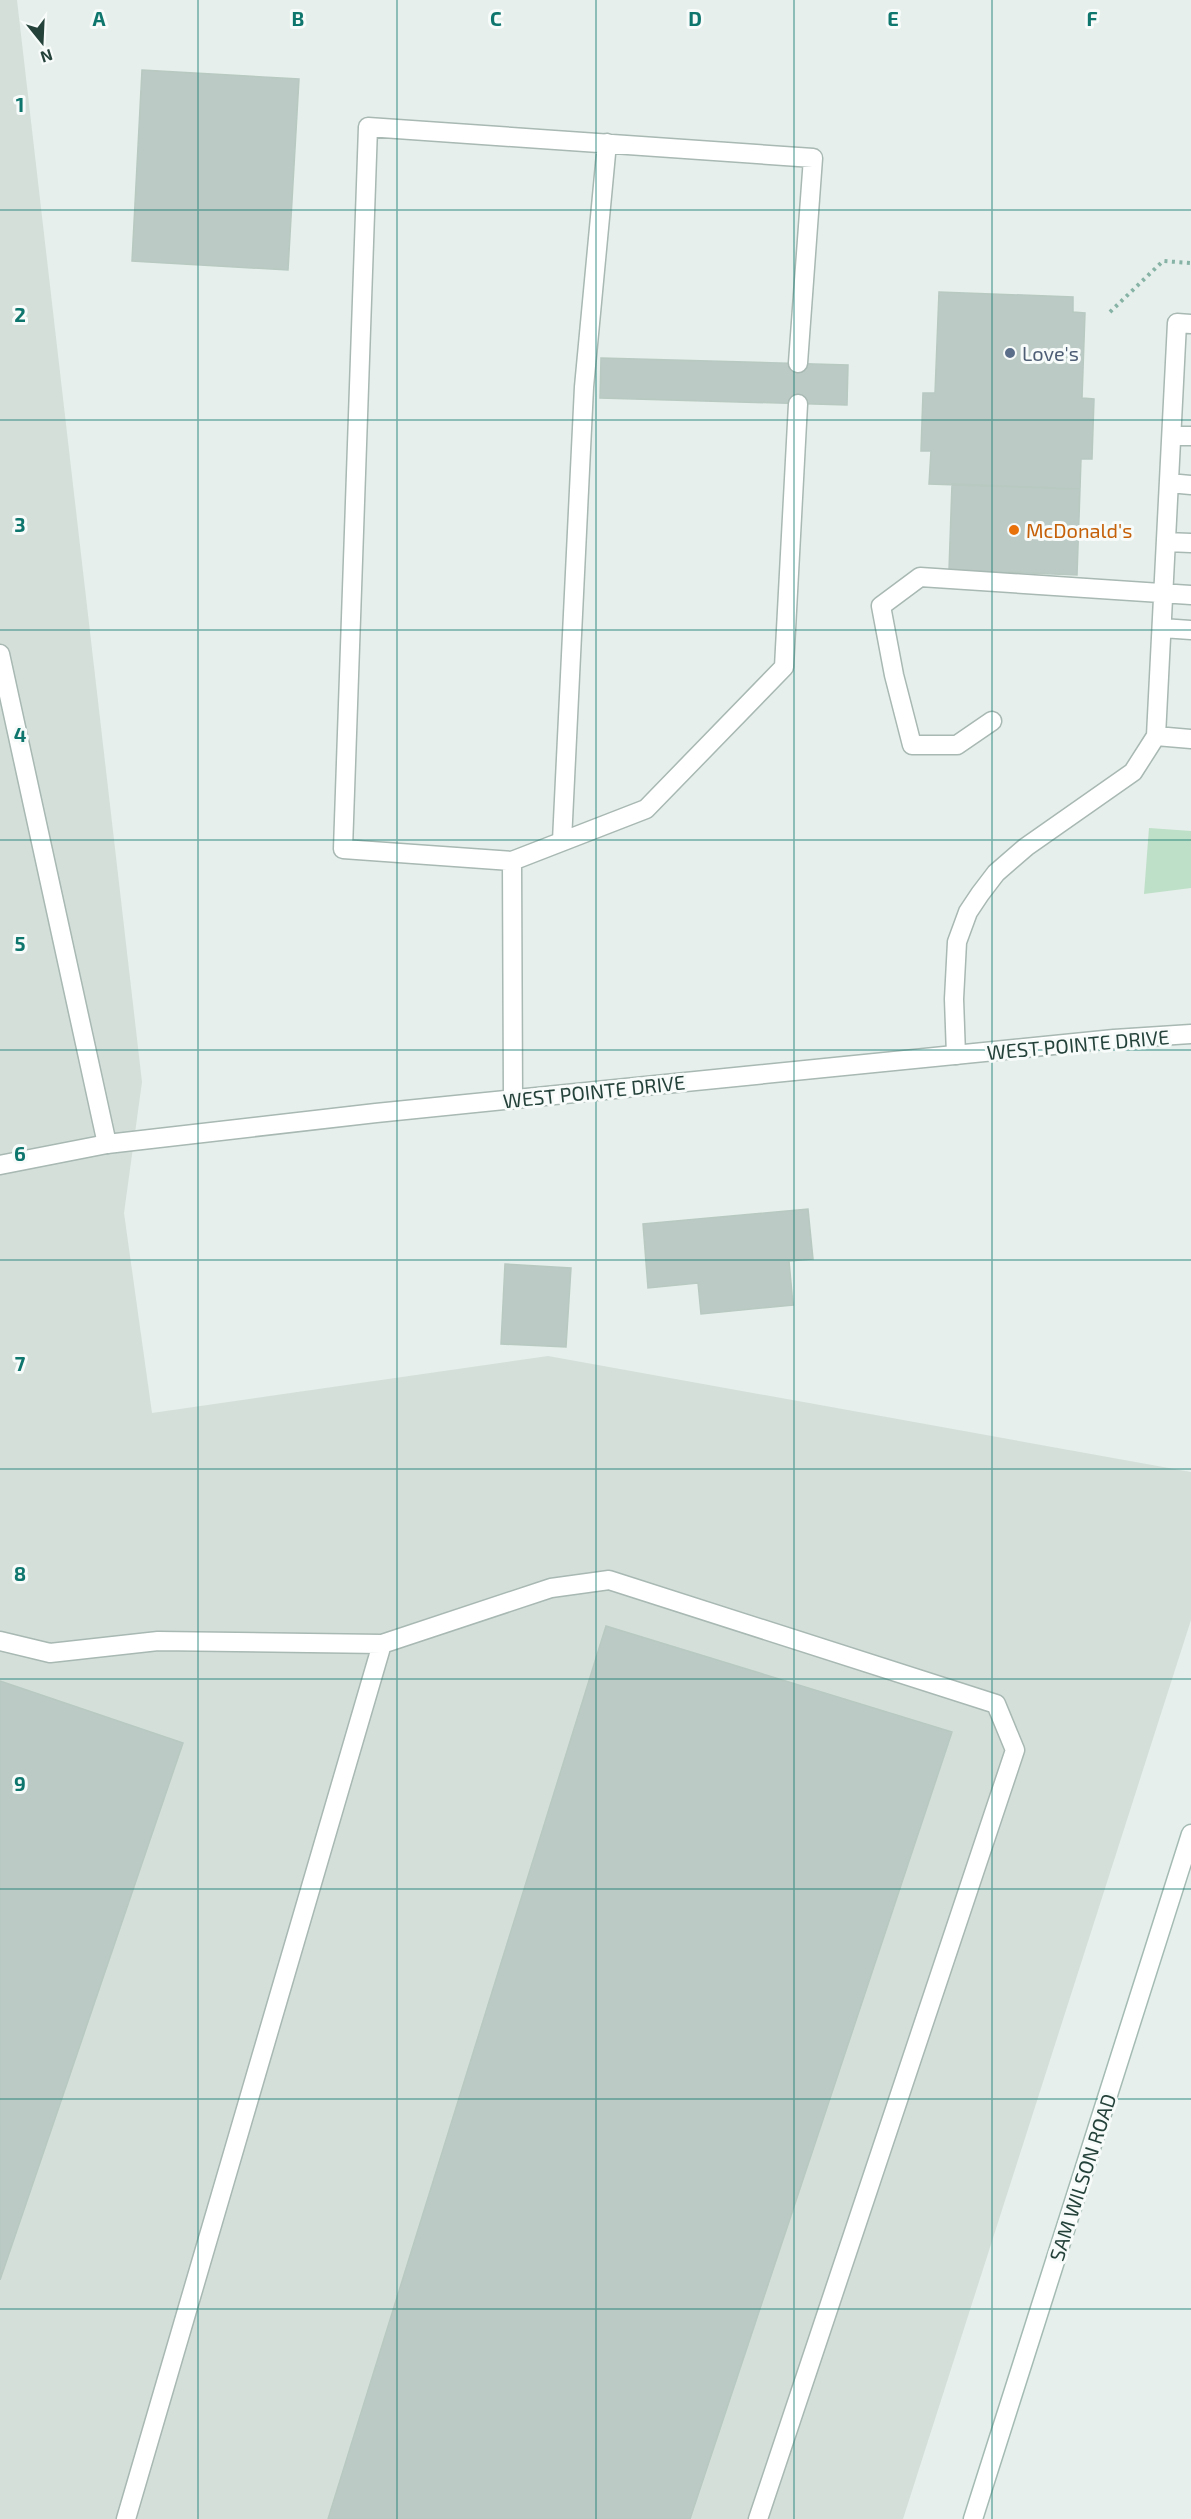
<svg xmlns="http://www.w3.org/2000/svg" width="1191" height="2519" font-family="'Exo 2',sans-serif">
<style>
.built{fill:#d4dfda}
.green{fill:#bfe0c8}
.building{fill:#bbcac4;stroke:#b8c9c2;stroke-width:1.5}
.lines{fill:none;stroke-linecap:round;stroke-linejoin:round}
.lane-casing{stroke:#a8b8b2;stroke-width:21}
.street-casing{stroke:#a8b8b2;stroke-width:21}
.secondary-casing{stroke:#a4bbb3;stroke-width:21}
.path{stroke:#86b3a5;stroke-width:4;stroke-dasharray:3 4.5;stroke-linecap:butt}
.lane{stroke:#fff;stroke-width:18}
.street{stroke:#fff;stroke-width:18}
.secondary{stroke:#fff;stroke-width:18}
.grid{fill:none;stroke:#0f766e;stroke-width:1.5;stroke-opacity:0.55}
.service-dot{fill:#5c6f8a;stroke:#f7fbf9;stroke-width:2}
.food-dot{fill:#e8710a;stroke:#f7fbf9;stroke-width:2}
.labels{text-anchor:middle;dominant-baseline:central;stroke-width:6;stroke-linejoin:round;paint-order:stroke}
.service-label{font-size:20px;fill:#4e5e75;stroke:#f7fbf9;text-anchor:start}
.food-label{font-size:20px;fill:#c56008;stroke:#f7fbf9;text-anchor:start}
.street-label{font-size:20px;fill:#24423a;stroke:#f7fbf9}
.grid-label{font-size:20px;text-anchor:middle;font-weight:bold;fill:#0f766e;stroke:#f7fbf9;stroke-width:6;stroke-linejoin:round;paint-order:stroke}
</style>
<rect width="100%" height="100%" fill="#e6efeb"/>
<path class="built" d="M0,0H17L142,1082L124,1213L152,1413L548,1356L1191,1472V1620L903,2519H0Z"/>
<path class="green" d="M1149,828L1191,831V888L1144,894Z"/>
<path class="building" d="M142,70L299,79L288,270L132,261Z
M939,292L1073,297V312L1085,313L1082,398L1094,399L1092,459H1081L1080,489L929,484L931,451H921L923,393H935Z
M601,358L848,365L847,405L600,398Z
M952,484L1080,489L1077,575L949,570Z
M808,1209L813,1259L789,1261L793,1305L701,1314L698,1283L648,1288L643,1224Z
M505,1264L571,1268L566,1347L501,1344Z
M606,1626L952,1732L690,2519H328Z
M0,1681L183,1743L0,2280Z"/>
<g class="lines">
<defs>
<path id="lane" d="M798,363L813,158L368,127L343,849L512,861L646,809L784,667L798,404
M1172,436H1191
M1169,483L1191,485
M1166,542L1191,543
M1162,628L1191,630
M0,654L107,1144
M992,721L957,745H912L894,675L881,606L920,577L1191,595
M1156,736L1191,739
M562,841L584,387L607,143
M512,861L513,1099
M956,1055L954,999L957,942L968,912L980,894L996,873L1026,847L1133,772L1156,736L1177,323L1191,324
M0,1641L50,1653L158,1641L382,1644L551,1588L609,1580L996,1704L1015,1750L758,2519
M126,2519L382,1644"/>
<path id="street" d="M0,1165L107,1144L376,1113L1114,1039L1191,1034"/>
<path id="secondary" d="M973,2519L1191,1834"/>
</defs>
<use href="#lane" class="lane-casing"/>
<use href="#street" class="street-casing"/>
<use href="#secondary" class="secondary-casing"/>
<path class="path" d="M1110,312L1163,261L1191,263"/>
<use href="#lane" class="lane"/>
<use href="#street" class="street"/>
<use href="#secondary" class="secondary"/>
</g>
<path class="grid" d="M198,0V2519M397,0V2519M596,0V2519M794,0V2519M992,0V2519M0,210H1191M0,420H1191M0,630H1191M0,840H1191M0,1050H1191M0,1260H1191M0,1469H1191M0,1679H1191M0,1889H1191M0,2099H1191M0,2309H1191"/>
<circle class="service-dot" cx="1010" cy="353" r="6"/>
<circle class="food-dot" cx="1014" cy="530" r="6"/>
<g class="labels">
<g class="service-label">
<text x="1022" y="353">Love's</text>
</g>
<g class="food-label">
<text x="1026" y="530">McDonald's</text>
</g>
<g class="street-label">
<text transform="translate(1078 1044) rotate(-5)">WEST POINTE DRIVE</text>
<text transform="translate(594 1091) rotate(-6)">WEST POINTE DRIVE</text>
<text transform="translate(1082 2177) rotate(-72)">SAM WILSON ROAD</text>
</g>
</g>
<g class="grid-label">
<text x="99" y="26">A</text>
<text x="298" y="26">B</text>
<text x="496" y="26">C</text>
<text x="695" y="26">D</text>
<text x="893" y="26">E</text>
<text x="1092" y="26">F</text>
<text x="20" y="112">1</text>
<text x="20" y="322">2</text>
<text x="20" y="532">3</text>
<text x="20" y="742">4</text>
<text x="20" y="951">5</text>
<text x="20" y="1161">6</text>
<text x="20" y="1371">7</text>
<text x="20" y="1581">8</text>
<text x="20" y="1791">9</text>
</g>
<g transform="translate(42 42) rotate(162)" stroke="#f7fbf9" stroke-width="4.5" paint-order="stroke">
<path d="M0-4.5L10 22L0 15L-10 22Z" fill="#24423a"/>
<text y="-9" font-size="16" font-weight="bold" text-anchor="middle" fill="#24423a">N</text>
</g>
</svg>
